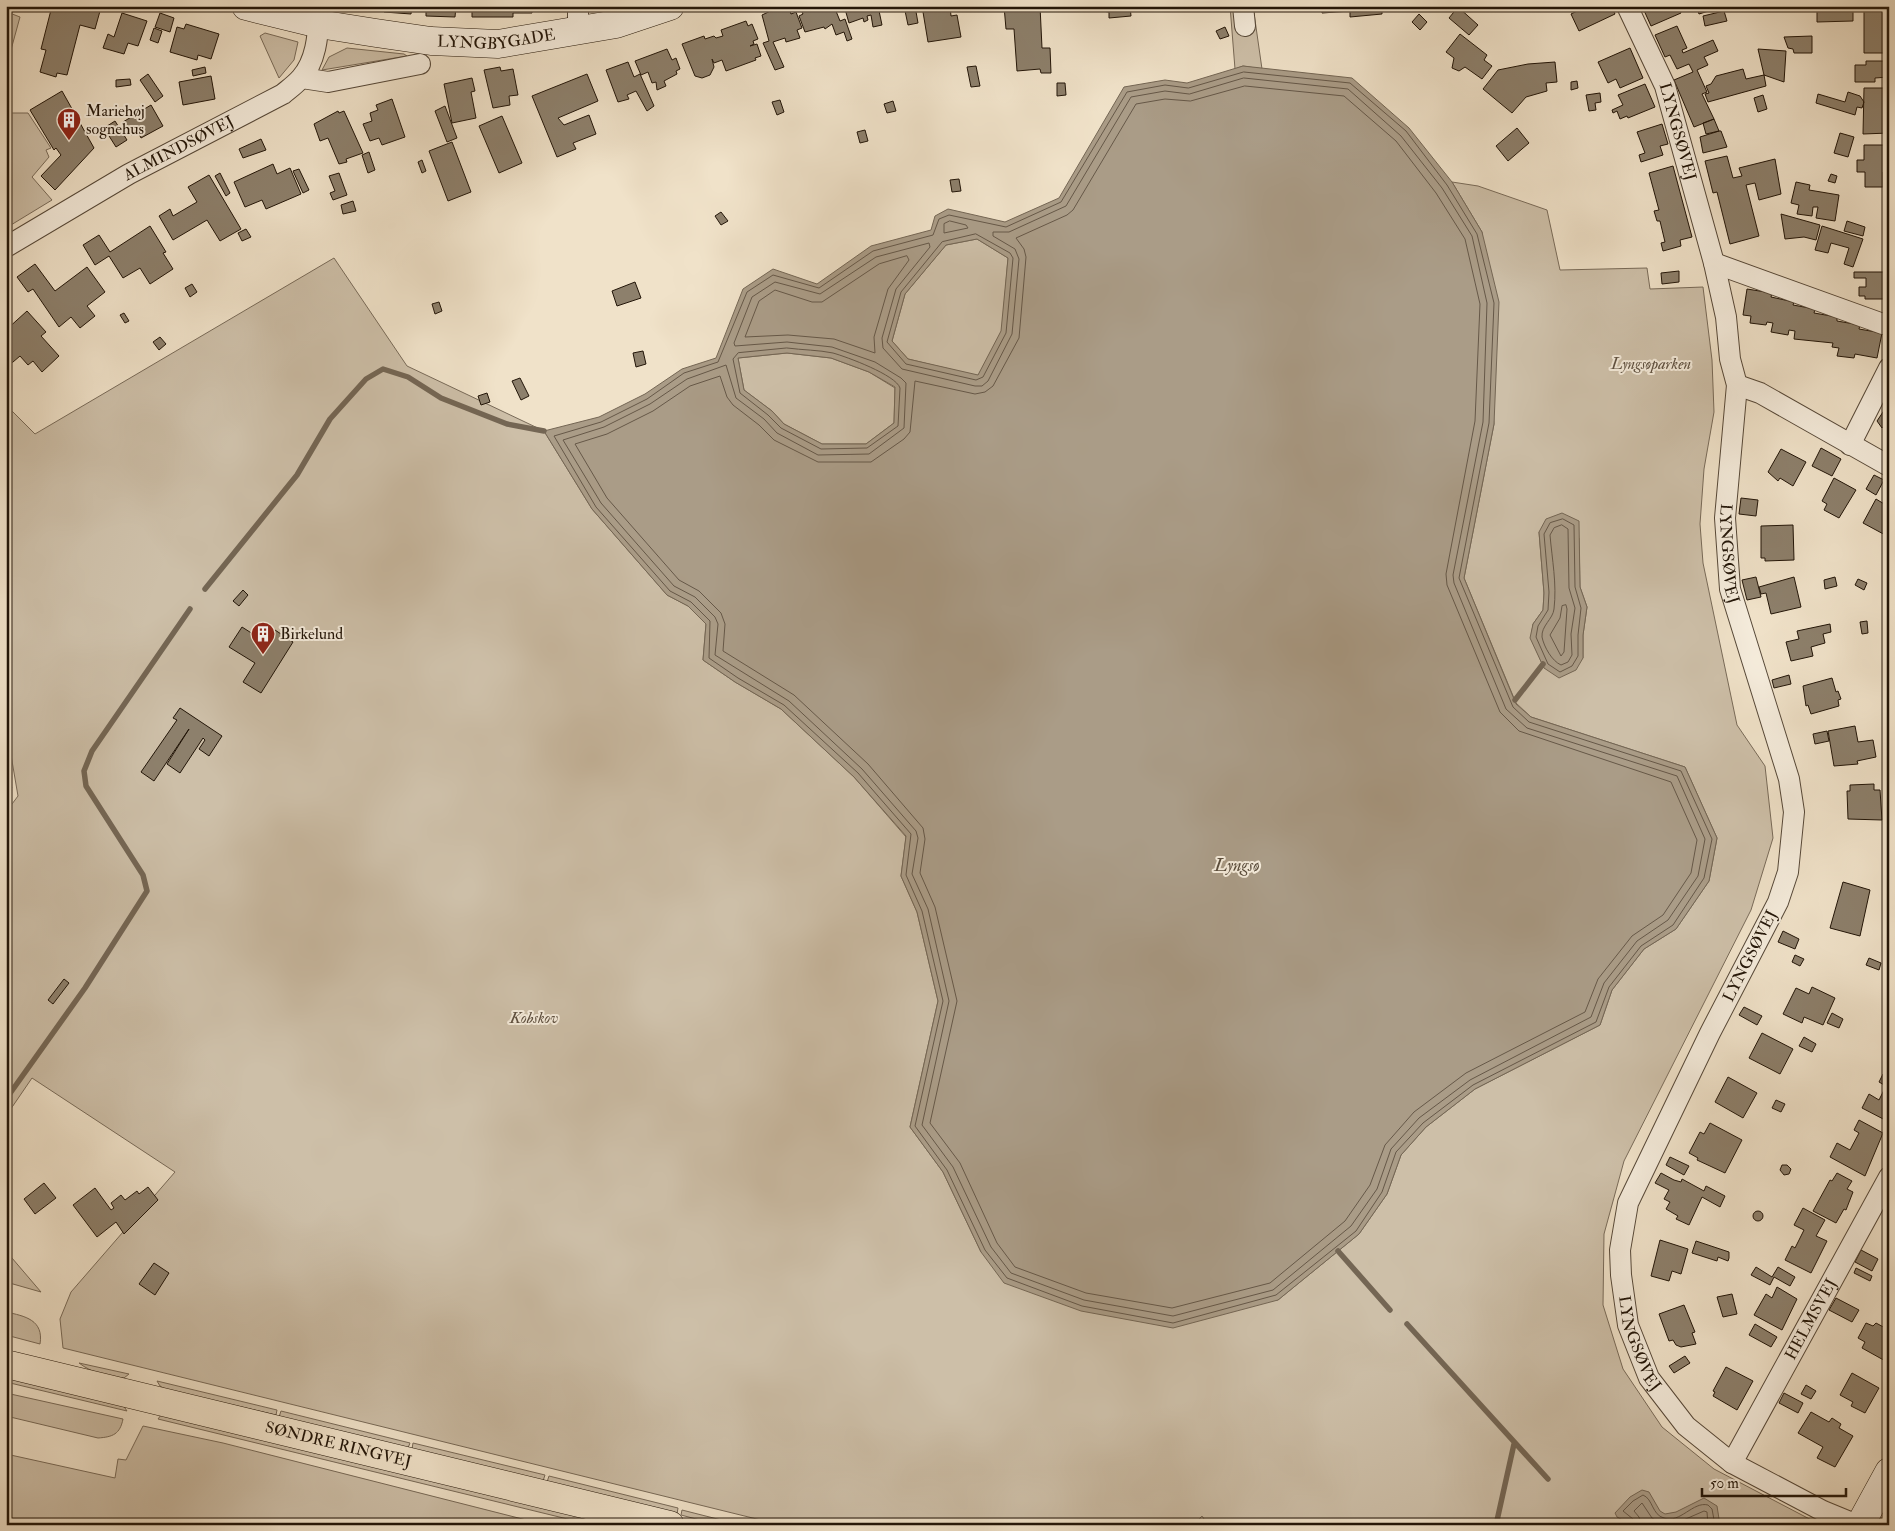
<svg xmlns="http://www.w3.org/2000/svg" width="1895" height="1531" font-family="'IM FELL Double Pica',serif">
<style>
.green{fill:#cdbfa8;stroke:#786a58;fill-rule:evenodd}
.water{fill:#aa9c87;stroke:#746654;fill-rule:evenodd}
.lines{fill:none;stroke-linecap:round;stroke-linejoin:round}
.shore{stroke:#665848;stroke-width:1}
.stream{stroke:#746654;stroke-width:5.5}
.building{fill:#8d806c;stroke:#221508}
.street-casing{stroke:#564838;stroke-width:22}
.secondary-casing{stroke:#221508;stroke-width:29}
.primary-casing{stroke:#221508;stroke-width:29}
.street{stroke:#f5ecdc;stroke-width:20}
.secondary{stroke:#f5ecdc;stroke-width:28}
.primary{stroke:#f0e2c9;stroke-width:28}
.labels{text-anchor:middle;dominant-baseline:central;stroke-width:4;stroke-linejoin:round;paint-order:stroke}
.street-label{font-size:16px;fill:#221508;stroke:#f5ecdc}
.poi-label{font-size:16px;fill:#221508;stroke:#f5ecdc;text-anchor:start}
.park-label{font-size:16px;font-style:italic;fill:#5e5040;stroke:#f5ecdc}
.water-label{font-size:18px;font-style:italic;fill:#584b3b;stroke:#f5ecdc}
</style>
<rect width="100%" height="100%" fill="#f0e2c9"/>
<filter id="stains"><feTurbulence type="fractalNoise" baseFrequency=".004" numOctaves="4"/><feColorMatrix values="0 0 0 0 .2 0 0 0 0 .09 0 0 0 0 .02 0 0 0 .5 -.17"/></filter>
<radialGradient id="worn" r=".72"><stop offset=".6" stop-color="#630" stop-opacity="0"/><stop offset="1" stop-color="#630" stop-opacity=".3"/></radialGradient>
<path class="green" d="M6,6H9L7,12L20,17L6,68Z
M1230,6H1253L1262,69L1243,66L1235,69Z
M265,33L298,42L294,60L279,78L260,36Z
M347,48L404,54L407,56L322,70L329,57Z
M6,111L9,113H28L51,148L46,150L49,157L32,177L52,200L6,228Z
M1452,182L1478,186L1547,210L1560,270L1647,268L1650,289L1703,287L1712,360L1714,412L1704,469L1700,524L1703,563L1737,725L1765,766L1773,838L1751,910L1624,1161L1604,1234L1603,1305L1623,1369L1662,1427L1714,1469L1821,1525H1208L1202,1516L1194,1525H781L63,1348L60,1319L71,1292L175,1172L32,1078L6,1116V812L18,796L11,755L6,759V405L35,434L334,258L407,366L544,431L592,509L667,595L688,606L706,624L703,660L735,682L781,709L854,777L906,837L901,876L917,912L938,1001L910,1127L943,1172L981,1252L1278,1300L1359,1234L1387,1194L1401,1155L1426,1127L1475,1089L1600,1025L1612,990L1644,949L1676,929L1709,881L1717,838L1685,767L1531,717L1516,703L1464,578L1494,424L1482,232ZM1539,532L1579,538L1580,587L1587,607L1583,635V658L1544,668L1531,638L1533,624L1543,610L1544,593Z
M977,239L1008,258L1002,331L978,376L908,359L892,341L905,294L946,245Z
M787,353L831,358L869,372L895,388L894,423L866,444H822L784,424L772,411L744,390L738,358Z
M6,1251L41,1292L6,1282Z
M6,1312C25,1316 44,1320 40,1344L6,1335Z
M79,1363L129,1374L124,1378C108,1377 92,1373 79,1363Z
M6,1377L123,1405L127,1411L6,1382Z
M157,1381L277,1410L276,1415L167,1390L160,1386Z
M6,1393L123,1419C120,1434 113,1437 98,1438L6,1416Z
M281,1411L410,1443L408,1448L279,1417Z
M161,1415L617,1525H592L158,1419Z
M143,1426L223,1443L546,1525H6V1454L115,1478L118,1459L126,1460Z
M413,1443L545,1475L543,1481L412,1449Z
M549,1476L678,1508L677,1514L547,1482Z
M682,1510L741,1525H719L681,1515Z"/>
<path class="water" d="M1243,66L1352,78L1409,128L1452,182L1482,232L1499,302L1494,424L1464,578L1516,704L1531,717L1685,767L1717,838L1709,881L1676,929L1644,949L1612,990L1600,1025L1475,1089L1426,1127L1401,1155L1387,1194L1359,1234L1278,1300L1173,1328L1081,1311L1004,1283L981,1252L943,1172L910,1127L938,1001L917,912L901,876L906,836L854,777L781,709L735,682L703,660L706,624L688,606L667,595L592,509L544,431L599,417L645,394L682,369L716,358L743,289L773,269L817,284L871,246L931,230L935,216L948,209L1005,222L1059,198L1124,87L1165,80L1187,83ZM977,239L1008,258L1001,331L978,375L908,359L892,341L905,294L946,245ZM787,353L831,358L869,372L895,387L894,423L866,444H822L784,424L772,411L744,390L738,358Z
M1562,513L1579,521L1580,587L1587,607L1583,635V658L1576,670L1559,678L1544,668L1530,638L1533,624L1543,610L1544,593L1539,532L1546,519Z
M1642,1490L1649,1492L1660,1511L1665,1514L1676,1512L1704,1498L1717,1506L1720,1525H1632L1617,1517L1615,1513L1630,1497Z"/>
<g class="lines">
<path class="shore" d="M1244,72L1350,83L1406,131L1447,185L1477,234L1494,303L1489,423L1459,578L1513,707L1529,722L1681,771L1712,839L1704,878L1673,925L1641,946L1609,987L1596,1022L1473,1085L1423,1123L1396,1152L1382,1192L1356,1231L1276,1295L1173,1323L1082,1306L1007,1278L985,1250L947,1170L915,1126L943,1001L922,911L906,875L911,834L858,773L784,705L738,678L709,658L710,621L691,602L670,591L596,507L554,436L601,422L647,399L684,373L718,362L747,292L773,275L819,288L873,251L933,235L939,219L949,215L1006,227L1061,202L1127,92L1165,85L1188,88Z
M1244,78L1348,89L1401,136L1442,188L1472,236L1487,303L1483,422L1453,575L1454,583L1506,709L1527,728L1677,776L1705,839L1698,876L1668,920L1637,941L1604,983L1591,1017L1470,1080L1419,1118L1391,1149L1377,1189L1351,1226L1273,1290L1173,1316L1084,1300L1011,1273L991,1247L953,1167L922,1125L949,1001L928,909L912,874L918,838L916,831L862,769L789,701L715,655L718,624L715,617L695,597L674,586L601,503L563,440L604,427L650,404L687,379L726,365L736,398L764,419L777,433L818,455L869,454L904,428L906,383L901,378L875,362L832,347L787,342L735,346L734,343L752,297L775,282L820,294L876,257L929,243L930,247L896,289L882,338L883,348L902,369L975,386H982L988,381L1012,334L1019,259L1015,249L993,236V232H1009L1066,206L1131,97L1165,91L1189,94Z
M1245,86L1344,96L1396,141L1436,193L1465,239L1480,304L1475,421L1446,574L1447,585L1500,712L1519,731L1671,782L1697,840L1691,873L1663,915L1632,936L1598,979L1585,1012L1466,1073L1414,1112L1385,1145L1370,1185L1345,1221L1270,1283L1172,1308L1086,1293L1015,1267L997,1243L960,1163L930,1123L957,1001L935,907L920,873L925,839L923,828L868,764L794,695L723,651L725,624L721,613L699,591L679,580L607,498L575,444L607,434L653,411L690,386L720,376L727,397L733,405L759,425L774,440L818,462H871L904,439L910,432L915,381L975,394L985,392L993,386L1019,338L1026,257L1024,249L1016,238L1067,215L1073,210L1136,104L1165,99L1190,101Z
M950,221L966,225L968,228L944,233V224Z
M976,234L1010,253L1013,258L1006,333L983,377L976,380L906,364L887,342L901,292L942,242Z
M907,256L909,260L888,289L874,337L875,353L834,339L788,335L745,337L759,301L775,290L812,302H822L879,264Z
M787,348C802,350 819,350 833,353C847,357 896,375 900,388L898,426L867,448L821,449L781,428L768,415L740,393L733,359L738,353Z
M1563,519L1574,525L1575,587L1581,608L1578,635V656L1572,666L1560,672L1548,664L1536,637L1538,626L1548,610L1549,592L1544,534L1550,523Z
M1562,525L1568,529L1569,588L1575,608L1571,634L1572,655L1568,662L1561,665C1552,661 1544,647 1542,637C1541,626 1553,619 1554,609C1557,584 1552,559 1550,535L1554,528Z
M1566,605L1567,609L1564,652L1561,656L1550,635L1560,618L1562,606Z
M1635,1525L1633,1519L1623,1511L1633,1501L1643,1495C1653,1499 1652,1515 1664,1518C1680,1524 1693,1501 1708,1505L1712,1509L1715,1525
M1641,1525L1639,1517L1634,1511L1642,1503L1652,1518L1663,1525
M1672,1525L1704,1511L1707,1512L1708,1525"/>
<path class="stream" d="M205,589L297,475L330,419L366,379L383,369L408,377L441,398L507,424L544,431
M1515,700L1543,664
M6,1099L85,988L147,891L143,875L86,786L84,771L92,751L190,609
M1338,1251L1390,1310
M1407,1324L1548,1479
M1496,1525L1514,1444"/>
</g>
<path class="building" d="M52,6H84L100,11L95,29L80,25L67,75L57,73L56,77L40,72L46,50L41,49Z
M377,6H412L411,14L384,12V9Z
M426,6H456L455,17L426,16Z
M472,6H554L552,9H532V13H513V17H472Z
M781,6H788L791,14L796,12L802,28L797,30L800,38L786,42L785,38L773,42L784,67L775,70L763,43L769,41L762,15Z
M799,6H834L840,21L845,19L852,39L847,41L844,32L836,35L832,24L825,29L824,27L805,32L799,16L803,14Z
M837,6H878L882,25L873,27L871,15L867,16L868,20L864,22L863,18L849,23L845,9L839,11Z
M904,6H915L918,23L908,25Z
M922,6H950L951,16L957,15L961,37L928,42Z
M1004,6H1040L1042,48H1050L1051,73H1041L1040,69L1017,71L1014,29H1006Z
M1102,6H1130L1131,16L1109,18V12L1102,11Z
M1294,6H1382V14L1350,17V11L1322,13V7L1294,10Z
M1545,6H1577V8H1545Z
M1587,6H1611L1615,14L1579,31L1571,14Z
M1642,6H1678L1681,13L1651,26Z
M1696,6H1711L1712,10L1699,14Z
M1817,6H1853V21L1817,22Z
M1864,6H1889V53H1864Z
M1458,7L1478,25L1469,35L1449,18Z
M1724,11L1727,21L1705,26L1703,16Z
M122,13L147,21L138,46L128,43L124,54L103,48L108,34L114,37Z
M160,13L174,18L170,32L155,27Z
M1419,14L1427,22L1420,30L1412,22Z
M746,21L748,26L752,24L758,39L753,41L754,44L750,46L757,44L761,56L755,58L756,60L726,71L722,60L714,63L712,59L714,67L710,75L702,78L695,76L682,44L704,36L705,39L714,36L716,38L723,36L721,30Z
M186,24L219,34L211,59L198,55L197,60L170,52L177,27L184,29Z
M1677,26L1687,48L1682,50L1683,53L1713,40L1718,51L1704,57L1708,65L1697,70L1707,92L1702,94L1714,119L1694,127L1674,80L1693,72L1689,64L1677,69L1670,55L1665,57L1655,35Z
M1225,27L1229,36L1220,39L1216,31Z
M154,28L162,31L158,43L150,40Z
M1460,34L1487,55L1484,60L1492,66L1482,79L1465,67L1459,71L1452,68L1454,58L1446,52Z
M1812,36V53H1794L1793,49L1788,48L1784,37Z
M1630,48L1643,78L1620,88L1616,79L1608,83L1598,62Z
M667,49L672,60L676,58L680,69L676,71L677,74L664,81L666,86L657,90L656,82L652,83L648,72L641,75L635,61Z
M1758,49L1786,51L1784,82L1764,75Z
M1866,61H1888L1889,77L1875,78V82H1855V65H1866Z
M628,62L634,77L640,74L654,106L647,111L636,91L627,95L629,99L618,102L606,70Z
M1555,62L1557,82L1546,83L1547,91L1526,97L1512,113L1483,89L1498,70L1528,64Z
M976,66L980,86L971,87L967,67Z
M205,67L206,73L193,76L192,70Z
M500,67L501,71L513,69L518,95L509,96L510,105L493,108L484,70Z
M1743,69L1746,79L1764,75L1766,86L1708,102L1705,94L1709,93L1706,86L1711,84L1716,76Z
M148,74L163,96L155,102L140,80Z
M587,74L598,101L558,118L564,125L589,115L596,134L573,143L576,149L557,157L532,96Z
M211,76L215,99L183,105L179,82Z
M472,78L475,91L471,92L476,118L452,123L444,84Z
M130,79L131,85L116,87V80Z
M1577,81L1578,88L1571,90V82Z
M1057,83H1065L1066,95L1057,96Z
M1645,84L1655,107L1628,118L1627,116L1620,119L1617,111L1613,113L1612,110L1623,105L1618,95Z
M1864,88H1889V133L1863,134Z
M62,91L94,148L55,190L41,176L61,155L56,148L54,150L30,110Z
M1848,92L1860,96L1864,102L1862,108L1857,107L1855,115L1816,103L1818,94L1845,102Z
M1600,93L1601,102L1595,103L1596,110L1589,111L1586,95Z
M1763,95L1767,109L1758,112L1754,98Z
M392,99L405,137L382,145L379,138L370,141L363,124L372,121L370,113L378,110L376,105Z
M780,100L784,112L777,115L772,102Z
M893,101L896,111L887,113L884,104Z
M151,105L163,126L141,138L138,132L131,135L123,122Z
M445,106L457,138L447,142L435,111Z
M338,111L339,113L344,111L363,153L346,159L347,162L339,164L328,138L320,141L314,124Z
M502,116L522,163L499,173L479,126Z
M1714,119L1719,131L1706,134L1703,123Z
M115,121L127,140L116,147L104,128Z
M1662,124L1668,144L1660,146L1663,155L1641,162L1639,155L1645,153L1637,132Z
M1517,128L1529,143L1508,161L1496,146Z
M865,130L868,141L860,143L857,132Z
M1719,131H1721L1727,147L1703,153L1700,137Z
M1840,133L1854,137L1848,157L1834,153Z
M261,139L266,150L243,158L239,149Z
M452,142L471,192L448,201L429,151Z
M1864,145H1889V172H1883V187H1865V172H1857V160H1864Z
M369,152L375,170L368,173L362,155Z
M1727,156L1733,178L1742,176L1739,168L1775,159L1781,194L1759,200L1755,183L1746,185L1759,236L1730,244L1717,192L1713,193L1705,161Z
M422,160L426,171L422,173L418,162Z
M273,164L277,174L290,168L301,194L266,209L262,200L245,207L234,182Z
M1673,166L1692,237L1680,240L1681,246L1663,251L1661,243L1665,242L1660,221H1657L1654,211L1659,210L1649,173Z
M299,169L309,190L303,193L293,171Z
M220,173L230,193L226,196L215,176Z
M339,173L347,195L333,200L330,193L335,191L329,176Z
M1831,174L1837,176L1835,183L1828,181Z
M209,175L241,229L220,241L207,220L173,240L159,216L170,209L173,216L197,202L188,187Z
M959,179L961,191L952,192L950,180Z
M1796,182L1810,185L1809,190L1839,195L1835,221L1816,218L1818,207H1813L1812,216L1797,214L1799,205L1791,203Z
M353,201L356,211L343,214L341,205Z
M721,212L728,221L721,225L715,216Z
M1781,214L1820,225L1816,240L1804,237L1785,239Z
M1847,221L1865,227L1863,236L1844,231Z
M150,226L166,252L163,253L173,269L150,284L140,268L123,278L109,256L95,265L83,245L99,235L110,252Z
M1822,226L1863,239L1853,267L1844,264L1849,248L1831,243L1828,253L1815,250Z
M246,229L251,237L242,241L238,233Z
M35,264L55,291L87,267L105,292L87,306L95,316L80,328L71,317L59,327L33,289L28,292L17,277Z
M1679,271V282L1662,284L1661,273Z
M1854,272H1889V299H1865V296H1859V287H1866V278H1854Z
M635,282L641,298L617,306L612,291Z
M192,284L197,292L190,297L185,288Z
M1747,289L1772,293L1771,297L1794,302L1793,305L1815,309L1814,313L1837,317V321L1860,325L1859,329L1882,333L1877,358L1855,354L1854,358L1837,356L1839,348L1832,347L1833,343L1794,339L1795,331L1789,330L1788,335L1771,332L1773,323L1767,322L1766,325L1750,323L1751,316L1743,315Z
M439,302L442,311L435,314L432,304Z
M27,311L46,332L41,336L59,356L42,372L33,361L28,365L20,356L6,368V330Z
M124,313L129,321L125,323L120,315Z
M160,337L166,344L159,350L153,342Z
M643,351L646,364L636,367L633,353Z
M520,378L529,396L521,400L512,381Z
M487,393L490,402L481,405L478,396Z
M1889,403V421L1882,428L1877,421Z
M1821,448L1841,459L1832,476L1812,466Z
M1781,449L1806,462L1793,486L1780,478L1778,481L1768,472Z
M1874,475L1884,480L1876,495L1866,489Z
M1834,478L1856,490L1839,518L1824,510L1827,504L1822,501Z
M1741,498L1758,500L1756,516L1739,514Z
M1876,499L1889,507V537L1863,523Z
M1793,525L1794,560L1765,561V558H1761V526Z
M1756,577L1761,597L1747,600L1742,580Z
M1794,577L1801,607L1771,614L1766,593L1761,594L1759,587Z
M1835,577L1837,586L1825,589L1824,580Z
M1858,579L1867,583L1864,590L1855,585Z
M243,590L248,595L239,606L233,601Z
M1867,621L1868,633L1862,634L1860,622Z
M1830,624L1831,632L1823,634L1825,643L1811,647L1813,656L1791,661L1786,642L1799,639L1797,631Z
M242,627L267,643L275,630L293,642L261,693L243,682L255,663L229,647Z
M1789,675L1791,684L1774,688L1772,680Z
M1832,678L1836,692L1838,691L1841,699L1838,700L1839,706L1811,714L1808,705L1806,706L1803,686Z
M180,708L222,736L209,756L199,749L205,740L203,738L180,773L167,764L189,729L154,781L141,772L177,720L173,718Z
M1855,726L1858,742L1873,740L1876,757L1857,761L1858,764L1834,766L1828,731Z
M1827,731L1829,741L1815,744L1813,734Z
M6,782L12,787L6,795Z
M1874,784V790H1880L1882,820L1848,819L1847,791H1850V785Z
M1843,882L1870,890L1860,936L1830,928Z
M1783,931L1799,939L1795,949L1778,942Z
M1795,955L1804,959L1800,966L1792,962Z
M1869,958L1881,963L1879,970L1866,965Z
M64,979L69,983L53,1004L48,1000Z
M1812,987L1835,998L1823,1025L1804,1017L1802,1023L1783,1014L1796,988L1809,994Z
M1744,1007L1762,1016L1757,1025L1739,1015Z
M1832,1013L1843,1019L1839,1028L1827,1023Z
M1762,1033L1793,1049L1780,1074L1749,1058Z
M1804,1037L1816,1044L1812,1052L1799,1046Z
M1883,1074L1889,1077V1122L1862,1108L1869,1094L1879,1100L1886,1086L1879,1082Z
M1728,1077L1757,1093L1743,1118L1715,1102Z
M1776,1100L1785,1104L1781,1112L1772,1108Z
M1859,1120L1883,1133L1865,1176L1830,1157L1837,1143L1850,1150L1859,1133L1854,1130Z
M1710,1123L1742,1140L1725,1173L1697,1160L1698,1158L1689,1153L1700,1132L1704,1134Z
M1670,1157L1689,1166L1684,1175L1666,1165Z
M1782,1165H1787L1791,1169L1789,1174L1784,1175L1780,1170Z
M1661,1173L1674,1180L1681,1182L1682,1179L1704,1191L1706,1186L1725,1196L1720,1207L1702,1197L1689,1225L1676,1219L1678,1216L1666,1209L1670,1202L1664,1199L1669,1190L1655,1183Z
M1837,1173L1852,1181L1847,1189L1853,1192L1846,1210L1844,1209L1836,1223L1813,1211L1830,1180L1832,1181Z
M44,1183L56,1198L35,1214L24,1199Z
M148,1187L158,1200L124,1234L116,1222L97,1237L73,1205L95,1188L111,1210L114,1208L111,1203L121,1195L125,1200L137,1191L139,1194Z
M1803,1208L1825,1220L1816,1236L1827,1241L1811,1273L1785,1260L1792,1246L1795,1248L1804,1230L1794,1225Z
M1753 1216a5 5 0 1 1 10 0a5 5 0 1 1-10 0Z
M1660,1240L1688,1249L1681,1274L1672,1271L1669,1281L1651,1276Z
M1696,1241L1729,1252V1258L1728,1261L1718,1257L1717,1261L1692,1253Z
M1861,1250L1878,1259L1872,1271L1855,1262Z
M154,1263L169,1273L155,1295L139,1284Z
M1756,1267L1772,1277L1778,1267L1795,1277L1790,1286L1774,1277L1770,1285L1751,1275Z
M1856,1268L1872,1276L1870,1281L1854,1273Z
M1777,1287L1797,1299L1782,1330L1754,1315L1766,1294L1772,1298Z
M1732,1294L1737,1314L1723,1317L1717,1297Z
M1836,1298L1859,1310L1852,1322L1829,1310Z
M1684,1305L1695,1332L1692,1333L1696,1344L1681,1347L1676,1345L1673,1340L1669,1341L1659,1314Z
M1866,1323L1873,1326L1876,1323L1889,1330V1363L1862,1348L1865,1342L1858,1338Z
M1755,1324L1777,1337L1771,1347L1749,1335Z
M1685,1356L1690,1363L1674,1373L1669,1366Z
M1726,1367L1753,1381L1737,1410L1713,1396L1715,1392L1713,1391Z
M1852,1373L1879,1388L1865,1413L1851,1406L1853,1402L1840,1395Z
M1806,1385L1816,1391L1811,1399L1801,1394Z
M1784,1393L1803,1403L1798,1413L1779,1403Z
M1811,1412L1829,1422L1832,1418L1841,1424L1839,1428L1853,1436L1835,1467L1817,1458L1823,1447L1798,1433Z"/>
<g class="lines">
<defs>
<g id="street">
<path d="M578,6V31"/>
<path d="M1243,6L1245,26"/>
<path id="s1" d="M1627,6L1665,86L1714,263L1726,317L1730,359L1737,385L1725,518L1730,589L1789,779L1794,812L1788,872L1778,902L1710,1033L1628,1203L1620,1250L1621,1275L1628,1325L1649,1378L1686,1426L1732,1463L1823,1511L1857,1525"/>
<path d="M302,78L328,82L420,64"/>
<path id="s2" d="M6,247L129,174L283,94C289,89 296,84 301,78C318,59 318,30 320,6"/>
<path d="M1714,263L1883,324"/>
<path d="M1737,385L1760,393L1889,466"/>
<path d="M1850,445L1889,368"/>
<path id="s3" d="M1732,1463L1889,1177"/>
</g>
<g id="secondary">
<path id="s4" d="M246,6L319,24L376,33L431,41L498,44L616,24L670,6"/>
<path d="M1860,1525L1889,1472"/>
</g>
<g id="primary">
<path id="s5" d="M6,1364L670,1525"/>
</g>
</defs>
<use href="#street" class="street-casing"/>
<use href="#secondary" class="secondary-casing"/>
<use href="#primary" class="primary-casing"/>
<use href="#street" class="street"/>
<use href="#secondary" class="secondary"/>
<use href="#primary" class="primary"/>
</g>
<defs>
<symbol id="building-pin" viewBox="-11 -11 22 30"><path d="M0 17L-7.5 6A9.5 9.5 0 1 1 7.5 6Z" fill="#8f2418" stroke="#f5ecdc"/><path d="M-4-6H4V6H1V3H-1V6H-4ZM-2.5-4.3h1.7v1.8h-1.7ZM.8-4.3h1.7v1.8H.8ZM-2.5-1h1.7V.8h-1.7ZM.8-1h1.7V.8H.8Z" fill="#fff"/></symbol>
</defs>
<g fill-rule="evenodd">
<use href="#building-pin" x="55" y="106" width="28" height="38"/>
<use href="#building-pin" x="249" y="620" width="28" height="38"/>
</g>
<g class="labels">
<g class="street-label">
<text stroke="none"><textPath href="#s4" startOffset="254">LYNGBYGADE</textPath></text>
<text stroke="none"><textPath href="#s1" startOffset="136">LYNGSØVEJ</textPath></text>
<text stroke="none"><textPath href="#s2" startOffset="199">ALMINDSØVEJ</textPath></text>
<text stroke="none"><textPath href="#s1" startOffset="566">LYNGSØVEJ</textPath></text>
<text transform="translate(1750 956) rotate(-63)">LYNGSØVEJ</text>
<text stroke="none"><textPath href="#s3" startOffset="164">HELMSVEJ</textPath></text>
<text stroke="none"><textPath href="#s1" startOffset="1406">LYNGSØVEJ</textPath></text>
<text stroke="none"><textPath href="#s5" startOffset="342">SØNDRE RINGVEJ</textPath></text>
</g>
<g class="poi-label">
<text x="86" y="111">Mariehøj<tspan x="86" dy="18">sognehus</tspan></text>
<text x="280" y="634">Birkelund</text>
</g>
<g class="park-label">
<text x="1651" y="364">Lyngsøparken</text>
<text x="534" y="1018">Kobskov</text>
</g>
<g class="water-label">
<text x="1237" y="865">Lyngsø</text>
</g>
</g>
<rect width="1895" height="1531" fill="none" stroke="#f0e2c9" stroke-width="25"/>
<rect x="8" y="8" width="1880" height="1516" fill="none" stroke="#221508" stroke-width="2.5"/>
<rect x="12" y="12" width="1870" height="1506" fill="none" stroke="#221508"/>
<path d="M1702 1488v8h144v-8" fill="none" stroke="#221508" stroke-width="2.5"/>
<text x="1710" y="1488" font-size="15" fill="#221508" stroke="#f5ecdc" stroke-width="4" paint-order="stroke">50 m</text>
<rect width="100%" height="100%" filter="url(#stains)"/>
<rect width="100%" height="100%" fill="url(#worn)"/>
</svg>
